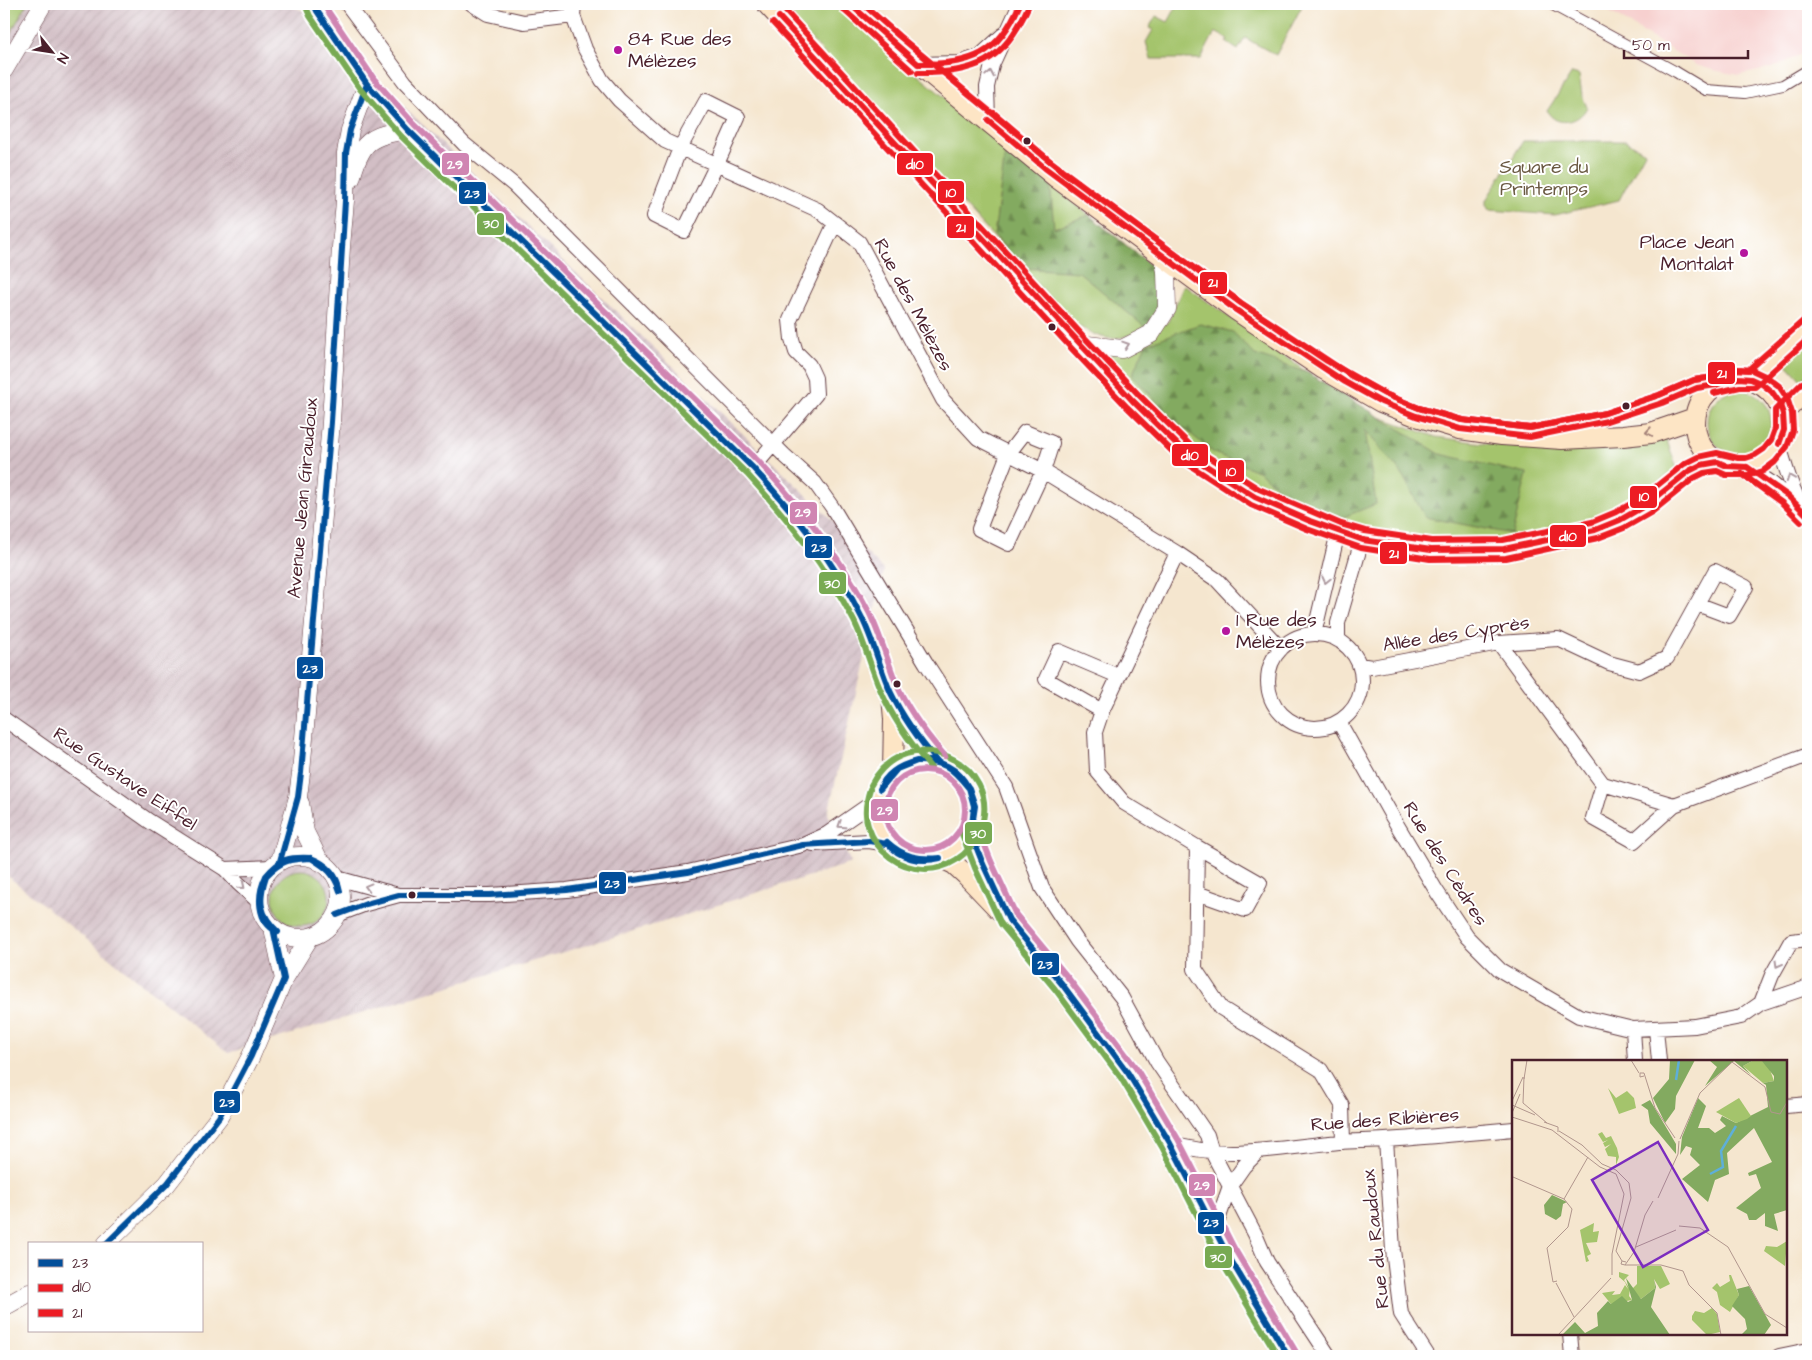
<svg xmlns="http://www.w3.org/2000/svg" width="1812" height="1360" font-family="'Architects Daughter',sans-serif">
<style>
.built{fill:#f7d0cf}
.industrial{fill:url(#industrial-furrows)}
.green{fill:#a4c46c;stroke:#77724c}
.forest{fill:url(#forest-firs);stroke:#666446}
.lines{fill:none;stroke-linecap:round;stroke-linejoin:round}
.pedestrian-casing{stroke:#643d44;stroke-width:12}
.minor-casing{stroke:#643d44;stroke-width:16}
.tertiary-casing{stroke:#643d44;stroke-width:19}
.secondary-casing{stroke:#643d44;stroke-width:22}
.pedestrian{stroke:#fff;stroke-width:10}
.minor{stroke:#fff;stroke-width:14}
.tertiary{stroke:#fff;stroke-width:18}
.secondary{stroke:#fde5c5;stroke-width:20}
.bus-1-casing{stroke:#fff;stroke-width:10}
.bus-2-casing{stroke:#fff;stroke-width:10}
.bus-3-casing{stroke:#fff;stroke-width:10}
.bus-4-casing{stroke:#fff;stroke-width:10}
.bus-5-casing{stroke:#fff;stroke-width:10}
.bus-6-casing{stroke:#fff;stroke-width:10}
.bus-1{stroke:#034f9a;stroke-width:6}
.bus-2{stroke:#ed1c24;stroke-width:6}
.bus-3{stroke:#ed1c24;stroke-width:6}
.bus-4{stroke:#ed1c24;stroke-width:6}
.bus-5{stroke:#78aa52;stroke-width:6}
.bus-6{stroke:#d085b2;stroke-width:6}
.oneway{stroke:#ae9aa0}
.oneway2{stroke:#a48278}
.poi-dot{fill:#b5179e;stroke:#fff;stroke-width:2}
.bus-dot{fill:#4a1f2b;stroke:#fff;stroke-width:2}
.labels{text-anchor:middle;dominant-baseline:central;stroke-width:4;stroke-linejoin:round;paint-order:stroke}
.poi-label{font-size:19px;fill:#4a1f2b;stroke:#fff;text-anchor:start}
.park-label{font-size:19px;fill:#6a5942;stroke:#fff}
.street-label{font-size:19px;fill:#4a1f2b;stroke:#fff}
.inset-river{fill:none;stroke:#5eafd9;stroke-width:2.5}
.inset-road{fill:none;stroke:#b1968d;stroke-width:1}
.view{fill:#7b2cbf;fill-opacity:0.15;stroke:#7b2cbf;stroke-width:2.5}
.inset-edge{fill:none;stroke:#4a1f2b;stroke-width:2.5}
.line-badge{stroke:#fff;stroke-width:2}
.badge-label{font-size:14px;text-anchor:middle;font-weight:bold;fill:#fff}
</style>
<defs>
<pattern id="industrial-furrows" width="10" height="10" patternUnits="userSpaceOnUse" patternTransform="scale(1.25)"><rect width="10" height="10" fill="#d2bec5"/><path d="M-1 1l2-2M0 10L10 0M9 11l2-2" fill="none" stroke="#b6a3a9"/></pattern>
<pattern id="forest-firs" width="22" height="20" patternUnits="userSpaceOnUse" patternTransform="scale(1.25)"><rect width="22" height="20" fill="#83aa60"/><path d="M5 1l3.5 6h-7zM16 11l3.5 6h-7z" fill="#6d8a4f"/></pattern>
</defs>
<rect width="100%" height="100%" fill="#fff"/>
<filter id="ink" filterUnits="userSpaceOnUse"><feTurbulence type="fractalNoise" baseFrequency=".02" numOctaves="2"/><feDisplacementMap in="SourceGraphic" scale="10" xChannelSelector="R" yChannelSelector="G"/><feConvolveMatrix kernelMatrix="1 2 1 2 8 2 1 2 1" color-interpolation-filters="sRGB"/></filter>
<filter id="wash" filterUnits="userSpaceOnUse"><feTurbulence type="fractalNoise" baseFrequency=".0096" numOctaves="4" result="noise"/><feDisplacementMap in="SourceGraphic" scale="20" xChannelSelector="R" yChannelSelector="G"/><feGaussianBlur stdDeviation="1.12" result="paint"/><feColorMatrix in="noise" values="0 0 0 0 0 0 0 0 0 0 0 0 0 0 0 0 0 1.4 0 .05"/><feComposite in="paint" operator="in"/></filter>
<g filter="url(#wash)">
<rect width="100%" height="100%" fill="#f5e6cf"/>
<path class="built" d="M1597,4H1808V51L1772,68L1739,75L1713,70L1696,65Z"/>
<path class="industrial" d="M4,4H287L306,12L884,570L828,814L851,863L673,919L228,1053L4,873Z"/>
<path class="green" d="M4,4H27L4,45Z
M791,4H838L915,73L1159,272L1146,328C1113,344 1104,341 1073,323L796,23L791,9Z
M1178,4H1303L1276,55L1245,38L1238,50L1226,42L1228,39L1215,32L1201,59H1151L1146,42L1153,30L1149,28L1156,16L1168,22Z
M1572,73L1579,75L1582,96L1587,107C1580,123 1556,128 1547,111Z
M1523,141H1626L1645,152L1619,200L1555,215L1489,210L1486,205V200Z
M1184,285L1308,373L1377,416L1436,437L1513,447L1585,448L1639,444L1666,438L1677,468L1633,502L1599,520L1524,537L1487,540H1435L1394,533L1347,524L1301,510L1253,485L1212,460L1167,423L1102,353L1168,322Z
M1808,338V375L1801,380L1783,360Z
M1707 422a32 32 0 1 1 64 0a32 32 0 1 1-64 0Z
M273 898a28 28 0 1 1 56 0a28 28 0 1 1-56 0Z"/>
<path class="forest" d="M1006,147L1050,182L1054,228L1089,215L1159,272L1160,303L1146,328L1079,272L1023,268L994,235Z
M1200,324L1233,332L1255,355L1308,373L1440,454L1527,474L1512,534L1425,517L1402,474L1365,430L1376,504L1336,520L1301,510L1260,472L1214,453L1169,416L1132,375L1146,344Z"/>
</g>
<g filter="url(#ink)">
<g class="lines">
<defs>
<path id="pedestrian" d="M1551,4L1676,72L1706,90L1745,93L1783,85L1808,70"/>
<path id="minor" d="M347,4L405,82L464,144L514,185L784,455L815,483L832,507L926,663L1006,787L1042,888L1077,941L1122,998L1157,1062L1207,1135L1212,1152L1255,1234L1267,1262L1329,1356
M472,4L488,14L524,22L573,16
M574,4L573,16L585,49L602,80L619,100L665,141L818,210L859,242L943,400L978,438L1043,471L1177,553L1217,580L1281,649
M918,64L959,63L980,56L1003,35
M706,101L738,117L717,164L684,231L654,216L680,148Z
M988,120L987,87L992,65L1020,4
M1025,432L1052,443L1043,471L1009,544L979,529L1008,454Z
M1779,444C1785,467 1794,498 1808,516
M1747,467L1770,482L1801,508
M753,468L816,394L815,378L809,365L796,352L792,339L790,320L835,223
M1177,553L1102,711L1095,732L1097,771L1124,803L1197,847L1195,969L1221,1008L1321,1070L1342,1105L1343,1142
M1314,634L1338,532
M1268 681a47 47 0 1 1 94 0a47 47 0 1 1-94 0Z
M1338,640V623L1360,547L1363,540
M1499,643L1603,784L1674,805L1808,755
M1359,665L1372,667L1499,643L1558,639L1609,663L1639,671L1667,658L1715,571L1746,587L1729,616L1697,604
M1102,711L1046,679L1059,651L1118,676
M4,719L149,821L225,869L238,883L260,903
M1339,722L1393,818L1437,892L1467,937L1500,970L1579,1016L1633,1029L1695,1026L1741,1017L1761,1003L1808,987
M1603,784L1593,818L1634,841L1674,805
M813,844L869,841L887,844
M225,869L273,867
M337,878L398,895
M1197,893L1245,910L1260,883L1197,847
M337,915L366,904L399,895H490L567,890L688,872L803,845L827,834L876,800
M1761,1003L1772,975L1791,941L1808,939
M1633,1029L1635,1061
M1656,1029L1659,1061
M1786,1106L1808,1104
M1386,1140L1393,1250L1401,1314L1428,1356
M1170,1143C1224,1161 1284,1147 1339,1142C1354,1141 1370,1141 1385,1140C1428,1137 1470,1133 1513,1129
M1215,1228L1230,1186L1244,1166L1259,1151
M1570,1334L1572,1356
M1779,1356L1808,1350"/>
<path id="tertiary" d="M4,70L43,4
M351,179C361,141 370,135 408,130
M1079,344L1122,349L1151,334L1167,309L1166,271L1163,257
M300,803L305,832L320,862
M259 897a41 41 0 1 1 82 0a41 41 0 1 1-82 0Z
M280,861L298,797L301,773L331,422L341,247L345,201L346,153L350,130L367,84
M273,928L284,979
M106,1244L167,1184L219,1117L251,1056L284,979L310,937
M4,1307L29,1293"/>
<path id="secondary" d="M314,4L317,11L367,84L408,130L753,468C796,513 834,562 862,618C874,642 880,669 891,693C903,718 919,741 938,762
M767,4L992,248L1079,344L1133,401L1186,453L1255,497L1310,521L1363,540L1431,550L1504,549L1595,530L1620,520L1648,504L1689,471L1701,465L1718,462
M850,4L893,43L1057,178L1236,310L1322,368L1381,402L1416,416L1460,429L1502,435L1562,439L1623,436L1651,433L1695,418
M1695 423a44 44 0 1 1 88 0a44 44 0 1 1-88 0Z
M1751,379C1771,363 1787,343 1808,328
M1783,414L1792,404L1808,389
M892,697L894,719L893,772
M875 810a50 50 0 1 1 100 0a50 50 0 1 1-100 0Z
M970,831L983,864L1004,906
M941,858L954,864L966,875L1009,920L1062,984L1128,1073L1170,1143L1226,1252L1288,1356"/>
</defs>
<use href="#pedestrian" class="pedestrian-casing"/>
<use href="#minor" class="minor-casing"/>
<use href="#tertiary" class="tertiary-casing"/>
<use href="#secondary" class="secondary-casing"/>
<use href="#pedestrian" class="pedestrian"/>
<use href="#minor" class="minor"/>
<use href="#tertiary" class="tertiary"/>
<use href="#secondary" class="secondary"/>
<defs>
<path id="bus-1" d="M314,4L317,11L367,84L408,130L753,468C795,514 835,562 862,618C874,642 880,669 891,693C903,718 920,741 938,762
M919,761C945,762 951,766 968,787
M919,761C940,759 958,768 968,787
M969,788L975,806L972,826
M969,788L974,806L972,826
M880,789C886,773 901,765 917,761
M880,789L897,769L917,761
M970,831L983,864L1009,920L1062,984L1128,1073L1170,1143L1226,1252L1288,1356
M887,842C903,857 919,860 940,858
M887,842C899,859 921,863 940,858
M311,858C327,864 337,874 340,891
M311,858C327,868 334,873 340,891
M280,861L298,797L301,773L331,422L345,201L346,153L350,130L367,84
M266,876C258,900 259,914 278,932
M266,876C257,894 256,922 278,932
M266,876C281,858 289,857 311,858
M266,876C281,860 290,859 311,858
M337,915L366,904L399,895H490L567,890L688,872L803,845L869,841L887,844
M106,1244L167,1184L219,1117L251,1056L284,979L273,928"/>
<path id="bus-2" d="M850,4L918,64
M779,17L1133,401L1186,453L1255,497L1310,521L1363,540L1431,550L1504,549L1595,530L1620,520L1648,504L1689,471L1701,465L1718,462L1727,466L1747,467
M918,64C972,65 998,55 1020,4
M988,120L1045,168L1236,310L1345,382L1381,402L1416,416L1460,429L1530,437L1607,421L1662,403L1697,388L1716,385L1727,380L1739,378L1751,379L1762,384L1772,392L1779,402L1783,414L1784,430L1779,444
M1747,467L1788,496L1808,516"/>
<path id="bus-3" d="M844,10L912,71
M773,23L1073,350L1127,407L1180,459L1251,505L1307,529L1361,548L1430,559L1506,558L1598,538L1624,528L1652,512L1694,478L1704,473L1717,471L1726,475H1750L1763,471L1775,462L1787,447L1793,430L1792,413L1787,398L1779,386L1767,377L1752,370L1738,369L1725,372L1713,377L1694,380L1659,395L1605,413L1530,428L1462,420L1419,408L1385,394L1350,375L1241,303L1050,161L994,113
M918,73C976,73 1004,62 1028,7
M1714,393L1740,387H1755L1808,339
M1742,474L1782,503L1801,522"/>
<path id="bus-4" d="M779,4L1085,338L1139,395L1191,446L1259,489L1341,524L1365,531L1432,541L1503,540L1592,522L1616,512L1643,497L1684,464L1698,457L1717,453L1738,458H1746L1755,455L1764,449L1771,440L1775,429V410L1802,383
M863,4L899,36L1062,171L1241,303L1327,361L1385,394L1419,408L1462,420L1530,428L1605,413L1659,395L1694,380L1713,377L1725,372L1738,369L1748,370L1803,321"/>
<path id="bus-5" d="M306,7L310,16L360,89L401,136L747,474C788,519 826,566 854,621C865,643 870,666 880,689C892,718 911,744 931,768
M870,789C866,801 864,814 868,826C886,881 959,884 980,830C1006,763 906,717 871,785
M962,834L975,868L1001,924L1055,989L1121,1078L1162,1147L1218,1256L1278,1356"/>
<path id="bus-6" d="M323,4L374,79L414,124L759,462C802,508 840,556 869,612C880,634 886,657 895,680C906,708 925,733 945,756
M885 810a40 40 0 1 1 80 0a40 40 0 1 1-80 0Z
M978,828L991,861L1016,915L1069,979L1136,1068L1178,1139L1234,1248L1296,1352"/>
</defs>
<use href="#bus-1" class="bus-1-casing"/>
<use href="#bus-2" class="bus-2-casing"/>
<use href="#bus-3" class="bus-3-casing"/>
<use href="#bus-4" class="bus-4-casing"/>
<use href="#bus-5" class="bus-5-casing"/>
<use href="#bus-6" class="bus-6-casing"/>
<use href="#bus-1" class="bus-1"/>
<use href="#bus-2" class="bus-2"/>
<use href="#bus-3" class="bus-3"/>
<use href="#bus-4" class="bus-4"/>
<use href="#bus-5" class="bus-5"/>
<use href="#bus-6" class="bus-6"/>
</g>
<defs><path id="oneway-chevron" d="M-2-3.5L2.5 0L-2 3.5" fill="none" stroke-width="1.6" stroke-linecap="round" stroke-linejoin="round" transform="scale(1.25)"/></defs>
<g class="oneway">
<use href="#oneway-chevron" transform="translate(990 74) rotate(-79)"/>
<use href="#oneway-chevron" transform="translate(1126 345) rotate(-19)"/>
<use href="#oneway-chevron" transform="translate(1790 478) rotate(-112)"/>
<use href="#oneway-chevron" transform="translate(1326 580) rotate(103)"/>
<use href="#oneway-chevron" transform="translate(841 825) rotate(147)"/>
<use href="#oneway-chevron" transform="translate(242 886) rotate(40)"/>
<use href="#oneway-chevron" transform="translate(368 887) rotate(-165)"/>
<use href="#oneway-chevron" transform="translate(1778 964) rotate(119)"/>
</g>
<use class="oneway2" href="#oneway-chevron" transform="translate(1649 432) rotate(170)"/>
</g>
<g class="poi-dot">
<circle cx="618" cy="50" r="5"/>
<circle cx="1744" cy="253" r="5"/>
<circle cx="1226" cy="631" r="5"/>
</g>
<g class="bus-dot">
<circle cx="1027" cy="141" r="4.5"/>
<circle cx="1052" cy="327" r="4.5"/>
<circle cx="1626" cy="406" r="4.5"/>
<circle cx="897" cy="684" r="4.5"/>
<circle cx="412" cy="895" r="4.5"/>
</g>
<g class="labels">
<g class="poi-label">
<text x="628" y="39">84 Rue des<tspan x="628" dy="22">Mélèzes</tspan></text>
<text x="1734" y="242" text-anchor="end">Place Jean<tspan x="1734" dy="22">Montalat</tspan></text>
<text x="1236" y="620">1 Rue des<tspan x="1236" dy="22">Mélèzes</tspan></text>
</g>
<g class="park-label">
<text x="1544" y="167">Square du<tspan x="1544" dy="22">Printemps</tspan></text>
</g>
<g class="street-label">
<text transform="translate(913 305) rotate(62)">Rue des Mélèzes</text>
<text transform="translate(303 498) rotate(-85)">Avenue Jean Giraudoux</text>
<text transform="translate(1456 634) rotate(-9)">Allée des Cyprès</text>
<text transform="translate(125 779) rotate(34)">Rue Gustave Eiffel</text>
<text transform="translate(1445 864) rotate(58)">Rue des Cèdres</text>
<text transform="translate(1385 1120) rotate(-4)">Rue des Ribières</text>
<text transform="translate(1376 1239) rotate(-96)">Rue du Raudoux</text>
</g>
</g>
<g transform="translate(1512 1060)">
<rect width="275" height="275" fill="#f5e6cf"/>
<path d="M242,0H249L257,7L262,21L251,23L231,6ZM90,72L94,78L99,76L105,88L107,97L104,105V97L96,96L93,89L99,84L93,87L91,83L96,80L91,82L86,74ZM82,163L81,172L87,171L85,182L74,183L79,194L75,196L77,201L74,202L68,170ZM275,181L273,206L252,191L254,186L265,187ZM125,206H149L158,224L148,229L142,219L143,228L129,239L120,229L125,224ZM107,212L117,215L112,220L118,229L117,236L120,240L99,244L90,233L103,231L100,235L108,234L113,225L116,229L113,222L107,217ZM217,215H219L227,235L218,252L208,245L205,232L200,228L205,223L208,227L218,221ZM200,248L205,254L208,272L195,275L180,260V256L183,251L192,253Z" fill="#a4c46c"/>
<path d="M158,0H183L164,36L163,49L153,63L141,38L157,19ZM197,0H242L231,6L239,15L222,1L193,26L205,7ZM249,0H275V150L262,154L266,171L253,166V153L244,160H237L235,154L224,148L249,128L244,114L237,116L236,113L260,102L242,68L215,93L217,114L203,120L196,142L170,119L188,105L178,95L180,88L174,86L168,95L170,77L186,38L194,46L186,68H197L203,73L214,66L208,60L210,56L224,63L256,47L254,25L251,23L262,21V16ZM138,40L164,84V94L138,63L136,50L129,45ZM40,135L55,142L51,144L49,156L44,160L33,154L32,145ZM114,218L129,239L143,228L142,219L144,227L139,247L158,275H50L63,262L73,273L86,266L85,253L96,241L99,244L110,236L116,242L120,240ZM237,226L259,265L252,275H229L235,269L233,259L220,246L227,235L225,229Z" fill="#83aa60"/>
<path d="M227,38L239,56L235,59L224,63L204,52Z" fill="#a4c46c"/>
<path d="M96,28L104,38L115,31L122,38L124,48L107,54Z" fill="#a4c46c"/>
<path class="inset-river" d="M164,20L167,0M198,114L211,107L209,91L224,66"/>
<path class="inset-road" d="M119,0L127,13M132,16L128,17V13H132L143,48L163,78M12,17L11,43L35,63M12,19L15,0M0,41L11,17M0,45L23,55M0,53L8,34M0,57L40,70L88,107L104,114M32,62L46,67V72M47,71L70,85L90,104L104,110L117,123L119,138L104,191L110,201M168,79L188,33L220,2L253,27L259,52L268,54L275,42M1,117L52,139L60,149L56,167L35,188L41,222L45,221M146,138L166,94L167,81M52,139L76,97M167,166L188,168L216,187L253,254L275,268M124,187L164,170M114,202L110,201L109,204L113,205L122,192L133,155L141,141M113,205H149L171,211L177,225L205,253L209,275M100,215V194L112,134L104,114M44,223L62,257M46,275L99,218"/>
<path class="view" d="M146,82L196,170L131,207L80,120Z"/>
<rect width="275" height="275" class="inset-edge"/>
</g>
<g class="line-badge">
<rect x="896" y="152" width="38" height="24" rx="5" fill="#ed1c24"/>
<rect x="441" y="152" width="29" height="24" rx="5" fill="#d085b2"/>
<rect x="937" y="180" width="28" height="24" rx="5" fill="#ed1c24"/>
<rect x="458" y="181" width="29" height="24" rx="5" fill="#034f9a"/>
<rect x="476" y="212" width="29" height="24" rx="5" fill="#78aa52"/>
<rect x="946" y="215" width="29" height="24" rx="5" fill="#ed1c24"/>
<rect x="1199" y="271" width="29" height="24" rx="5" fill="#ed1c24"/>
<rect x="1707" y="361" width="29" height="24" rx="5" fill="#ed1c24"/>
<rect x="1171" y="443" width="38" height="24" rx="5" fill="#ed1c24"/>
<rect x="1217" y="459" width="28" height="24" rx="5" fill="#ed1c24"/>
<rect x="1629" y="485" width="29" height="24" rx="5" fill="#ed1c24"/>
<rect x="789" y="501" width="29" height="24" rx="5" fill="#d085b2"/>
<rect x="1549" y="524" width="38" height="24" rx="5" fill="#ed1c24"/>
<rect x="804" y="535" width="29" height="24" rx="5" fill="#034f9a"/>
<rect x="1379" y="541" width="29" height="24" rx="5" fill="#ed1c24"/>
<rect x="818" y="571" width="29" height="24" rx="5" fill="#78aa52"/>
<rect x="296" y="656" width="28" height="24" rx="5" fill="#034f9a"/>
<rect x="870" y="798" width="29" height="24" rx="5" fill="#d085b2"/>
<rect x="964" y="821" width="29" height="24" rx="5" fill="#78aa52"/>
<rect x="598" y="871" width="29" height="24" rx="5" fill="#034f9a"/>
<rect x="1031" y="952" width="29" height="24" rx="5" fill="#034f9a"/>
<rect x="213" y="1090" width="28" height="24" rx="5" fill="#034f9a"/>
<rect x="1188" y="1173" width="28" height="24" rx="5" fill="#d085b2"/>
<rect x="1197" y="1211" width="28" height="24" rx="5" fill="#034f9a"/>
<rect x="1204" y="1245" width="29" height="24" rx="5" fill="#78aa52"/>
</g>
<g class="badge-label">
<text x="915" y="169">d10</text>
<text x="455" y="169">29</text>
<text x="951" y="197">10</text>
<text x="472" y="198">23</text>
<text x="491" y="228">30</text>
<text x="961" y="232">21</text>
<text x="1213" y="287">21</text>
<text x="1722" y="378">21</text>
<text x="1190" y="460">d10</text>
<text x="1231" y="476">10</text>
<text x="1644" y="501">10</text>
<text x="803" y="517">29</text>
<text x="1568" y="541">d10</text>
<text x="819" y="552">23</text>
<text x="1394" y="558">21</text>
<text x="832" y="588">30</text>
<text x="310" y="673">23</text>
<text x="885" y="815">29</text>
<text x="978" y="838">30</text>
<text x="612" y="888">23</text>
<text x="1045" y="969">23</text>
<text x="227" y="1107">23</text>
<text x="1202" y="1190">29</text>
<text x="1211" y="1227">23</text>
<text x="1218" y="1262">30</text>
</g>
<rect width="1812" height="1360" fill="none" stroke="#fff" stroke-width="20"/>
<rect x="28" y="1242" width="175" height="90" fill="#ffffff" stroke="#b7a5aa"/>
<rect x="38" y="1259" width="25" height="8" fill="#034f9a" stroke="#b7a5aa"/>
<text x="72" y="1268" font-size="15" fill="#4a1f2b">23</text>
<rect x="38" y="1284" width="25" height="8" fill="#ed1c24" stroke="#b7a5aa"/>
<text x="72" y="1292" font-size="15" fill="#4a1f2b">d10</text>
<rect x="38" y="1309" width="25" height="8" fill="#ed1c24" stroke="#b7a5aa"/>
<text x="72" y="1318" font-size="15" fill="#4a1f2b">21</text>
<g transform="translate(52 52) rotate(120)" stroke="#ffffff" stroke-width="4" paint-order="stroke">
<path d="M0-4L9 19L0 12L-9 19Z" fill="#4a1f2b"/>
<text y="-8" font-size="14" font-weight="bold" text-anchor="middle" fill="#4a1f2b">N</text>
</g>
<path d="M1624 50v8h124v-8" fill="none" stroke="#4a1f2b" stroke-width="2.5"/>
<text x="1632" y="50" font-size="15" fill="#4a1f2b" stroke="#ffffff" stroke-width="4" paint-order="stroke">50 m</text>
</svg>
